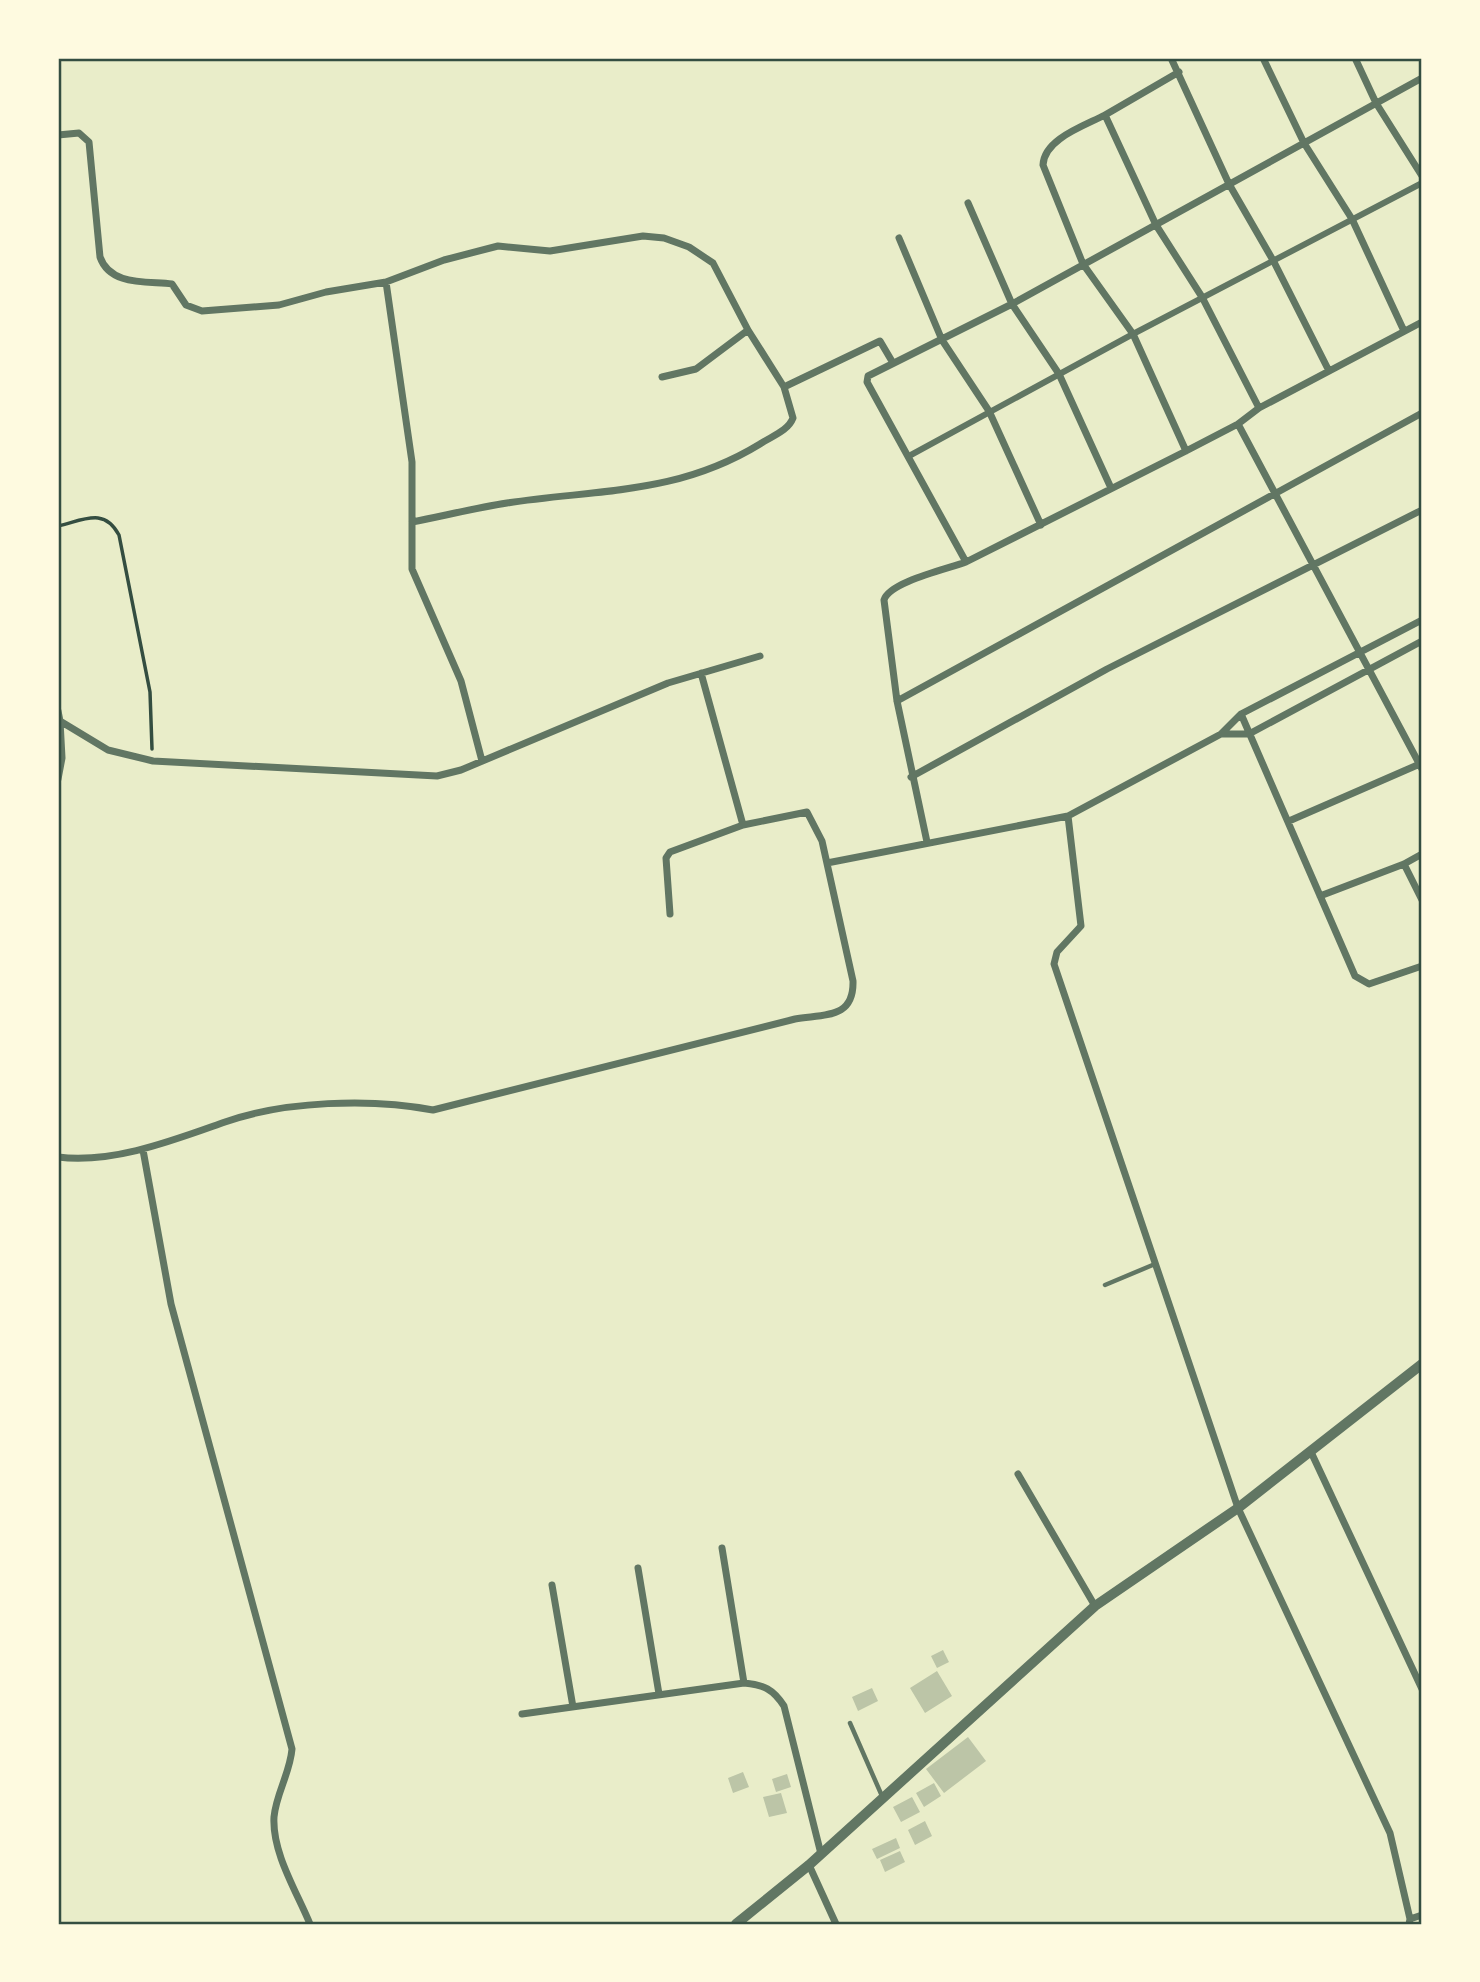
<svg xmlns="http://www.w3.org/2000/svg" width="1480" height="1982" font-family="Karla,sans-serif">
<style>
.building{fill:#bcc5a7}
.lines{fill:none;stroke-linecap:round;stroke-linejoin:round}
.path{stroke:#344e41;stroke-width:3.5}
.service{stroke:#617663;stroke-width:4.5}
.pedestrian{stroke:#617663;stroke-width:6}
.minor{stroke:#617663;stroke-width:7}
.tertiary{stroke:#617663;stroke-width:10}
.neatline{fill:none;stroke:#344e41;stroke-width:2.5}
</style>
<rect width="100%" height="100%" fill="#e9edc9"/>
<path class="building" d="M943,1650L949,1662L937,1668L931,1656Z
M937,1671L952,1696L925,1713L910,1688Z
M872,1688L878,1701L858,1711L852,1697Z
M968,1737L986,1761L944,1793L926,1769Z
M743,1772L749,1787L733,1793L728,1778Z
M787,1774L791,1787L776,1792L772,1779Z
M934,1783L941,1796L924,1807L916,1793Z
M781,1793L787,1813L769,1817L763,1797Z
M912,1797L920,1812L901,1822L893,1807Z
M925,1821L932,1836L915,1845L908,1830Z
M896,1838L900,1848L877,1859L872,1849Z
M900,1851L905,1862L885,1872L880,1860Z"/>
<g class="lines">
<path class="path" d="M58,526C84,520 104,507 119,535L150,692L152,749"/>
<path class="service" d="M1105,1285L1155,1264
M850,1723L882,1796"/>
<path class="pedestrian" d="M909,456L1133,334L1422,183"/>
<path class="minor" d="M1171,58L1229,184L1274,262L1329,371
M1263,58L1304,143L1352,219L1404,331
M1355,58L1376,103L1422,176
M1105,115L1179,72
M58,135L79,133L89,142L100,257C110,286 147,281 172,284L186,305L202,311L279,305L326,292L386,282L444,260L498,246L550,251L643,236L664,238L689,247L713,263L748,330L784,387L793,418C788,431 772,436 760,444C677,495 599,489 507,503C475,508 443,516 412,522
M968,203L1012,304L1059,374L1111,488
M899,238L942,340L989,411L1041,525
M386,282L412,462V569L461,681L482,761
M662,377L696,369L748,330
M784,387L880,341L893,363
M1238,424L1422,769
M1186,451L1133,334L1083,264L1043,165C1044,139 1084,126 1105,115L1156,225L1202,297L1259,408
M966,562L1186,451L1238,424L1259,408L1422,322
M701,673L743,825
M897,701L1422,413
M58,711L60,721
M1241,714L1355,976L1369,984L1422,966
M1221,734H1249L1422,641
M911,777L1107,669L1422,510
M58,779L62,758L60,721L108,750L153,761L437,776L461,770L668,683L760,656
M1068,816L1081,926L1057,952L1054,964L1238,1508L1390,1833L1410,1919L1409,1924
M1289,821L1422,763
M927,842L897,701L884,600C889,582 947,569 966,562L867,382L868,376L1012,304L1422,78
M827,863L1068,816L1221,734L1241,714L1422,620
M1404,864L1422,900
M1320,896L1404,864L1422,854
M143,1150L171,1304L292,1749C290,1773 276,1794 274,1817C272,1853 297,1892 310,1924
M58,1157C113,1164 174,1140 225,1122C284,1101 371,1098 433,1110L795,1019C825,1014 854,1019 853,981L822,841L807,812L743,825L670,852L666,858L670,914
M1311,1452L1422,1689
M1018,1474L1095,1606
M722,1548L744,1683
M638,1568L659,1694
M552,1585L573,1707
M522,1714L744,1683C764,1685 773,1689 784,1706L821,1854
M809,1865L836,1924
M1410,1919L1422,1915"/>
<path class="tertiary" d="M736,1924L809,1865L1095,1606L1238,1508L1422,1364"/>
</g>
<rect width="1480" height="1982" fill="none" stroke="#fefae0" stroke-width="119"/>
<rect x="60" y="60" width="1360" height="1863" class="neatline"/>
</svg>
